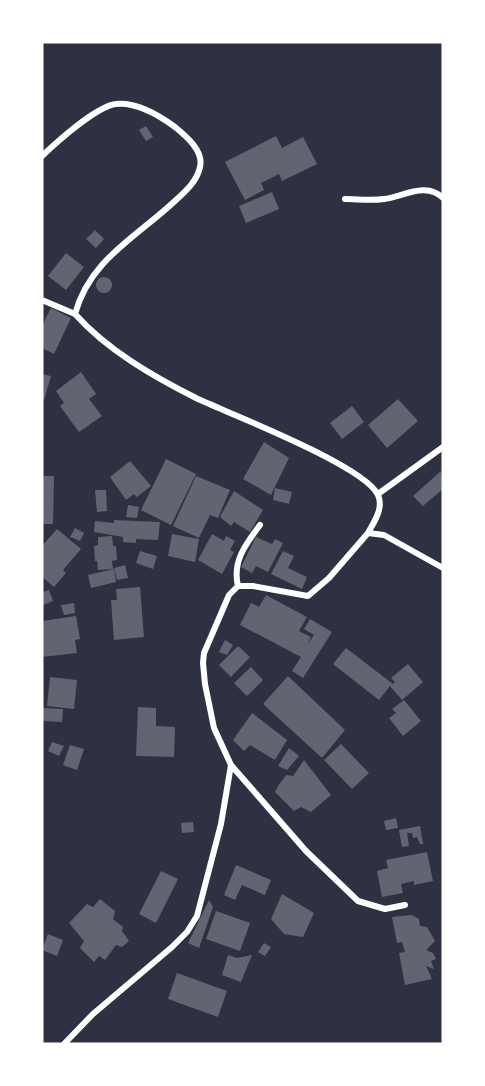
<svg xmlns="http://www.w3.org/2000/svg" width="485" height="1086" font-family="'Nunito Sans',sans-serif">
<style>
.building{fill:#626471}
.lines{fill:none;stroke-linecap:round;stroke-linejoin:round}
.minor{stroke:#fff;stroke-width:6}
</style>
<rect width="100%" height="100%" fill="#2d3142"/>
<path class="building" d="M146,126L153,137L146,141L139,130Z
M276,136L282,148L303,137L317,164L282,181L279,174L261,183L264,190L245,200L225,162Z
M272,192L279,209L246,223L239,206Z
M95,230L104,239L96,248L86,239Z
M66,253L84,267L66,290L48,276Z
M96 285a8 8 0 1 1 16 0a8 8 0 1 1-16 0Z
M51,308L71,318L54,354L42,348V326Z
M81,372L96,394L89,399L102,416L79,432L60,406L64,403L56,391Z
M42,374L51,376L44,400L42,399Z
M398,399L418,421L387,448L368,425Z
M352,406L364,422L342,439L330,423Z
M264,442L289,458L271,495L243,479Z
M166,459L196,474L171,525L141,510Z
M130,461L151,486L137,497L134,494L126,500L110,477Z
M441,471L443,489L423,506L413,496Z
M42,476H54L53,524H42Z
M196,476L230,490L218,518L210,515L199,538L173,526Z
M275,488L292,492L289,504L273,500Z
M95,490H106L107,511L97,512Z
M234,491L263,510L250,532L234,522L231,526L220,517Z
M128,505L139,507L137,518L126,517Z
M114,520L160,522L158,540L136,539V543L123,542V537L94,532L95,521L114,523Z
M75,528L84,533L80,541L70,537Z
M57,529L81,549L63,570L66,573L54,587L42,577V546Z
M172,534L199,539L195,562L168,556Z
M212,534L224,541L226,536L235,541L230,550L234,552L222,574L198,560Z
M112,536L113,546H116L117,560L112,561L113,569L98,570L97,561H95L94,546L98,545V537Z
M256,537L272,544L275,539L283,543L268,572L256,566L252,573L241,567Z
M140,551L157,556L153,569L136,563Z
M283,551L294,556L288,568L307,577L302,589L271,574Z
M125,565L128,578L117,580L114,568Z
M114,569L116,582L91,588L88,575Z
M140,587L144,637L114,640L111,600H117L116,589Z
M49,590L53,601L43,605L42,592Z
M266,595L307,617L299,631L311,637L307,645L314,635L304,629L310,619L332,632L303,678L292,671L301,657L240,625L251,603L259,607Z
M74,603L75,613L64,615L61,605Z
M76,616L80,639L75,640L77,653L42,657V621Z
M225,640L233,645L227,655L219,652Z
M238,646L250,657L231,677L219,665Z
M346,648L393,684L395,682L391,678L408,664L423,682L402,700L390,686L379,700L333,664Z
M251,667L263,680L247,696L234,683Z
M288,676L345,730L322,758L263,704Z
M50,677L77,680L74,709L47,706Z
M404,700L421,721L403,736L389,718L396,713L392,709Z
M138,707L156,708V726L175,727L174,757L136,756Z
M42,708L63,709L62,722L42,721Z
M252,713L287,740L275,760L250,745L244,751L233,740Z
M52,742L64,746L59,756L48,751Z
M341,744L369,773L352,789L324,760Z
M70,745L84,749L77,770L63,765Z
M289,748L299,756L287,770L278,766Z
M304,760L331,795L311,812L301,807L294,811L275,792L278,786L286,775L293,776Z
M396,818L398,828L386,830L384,821Z
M193,822L194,832L182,833L181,823Z
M420,826L423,844H420L417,837L413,838L412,833H407L409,846L402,847L399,830Z
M427,852L433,881L414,885V881L401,884L403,893L382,897L377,871L388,868L386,860Z
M236,865L271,880L265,895L242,885L235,900L224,895Z
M161,871L178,879L156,923L139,914Z
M282,894L314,913L303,937L284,934L271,919Z
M100,899L115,911L113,919L123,927L122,931L129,941L122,947L116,945L105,960L99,956L94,962L80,948L84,941L69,923L87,904L93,907Z
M209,900L213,907L199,948L188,943Z
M216,911L250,923L240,951L206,939Z
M411,915L419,919L420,926L427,927L435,941L426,950L433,953L436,959L431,961L434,969L426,966L432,979L405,985L399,953L405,952L402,942L397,943L392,917Z
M48,934L63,940L57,956L42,950Z
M264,943L271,947L265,956L258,952Z
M228,955L237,958L252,955L241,982L222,975Z
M177,973L227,991L218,1017L168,999Z"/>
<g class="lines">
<path class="minor" d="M42,156C57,142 97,106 116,104C136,102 160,116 175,127C186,136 204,151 200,167C197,181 186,191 176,200C137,237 90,259 75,314C107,350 154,377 198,399C233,415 365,466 378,495C384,508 374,522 368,533
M345,199C357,199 371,201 384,199C402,197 426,181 443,198
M42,300L75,314
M378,494L443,447
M238,586H253L308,596L329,578L368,533L384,535L443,568
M231,765L306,851L358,901L385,909L405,905
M64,1044L93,1014L172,947L187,932L197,916L221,824L231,765L214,728L205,684L203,663L204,653L229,595L238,586C232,561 246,544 260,525"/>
</g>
<rect width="485" height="1086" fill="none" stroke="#ffffff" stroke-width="87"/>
</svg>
